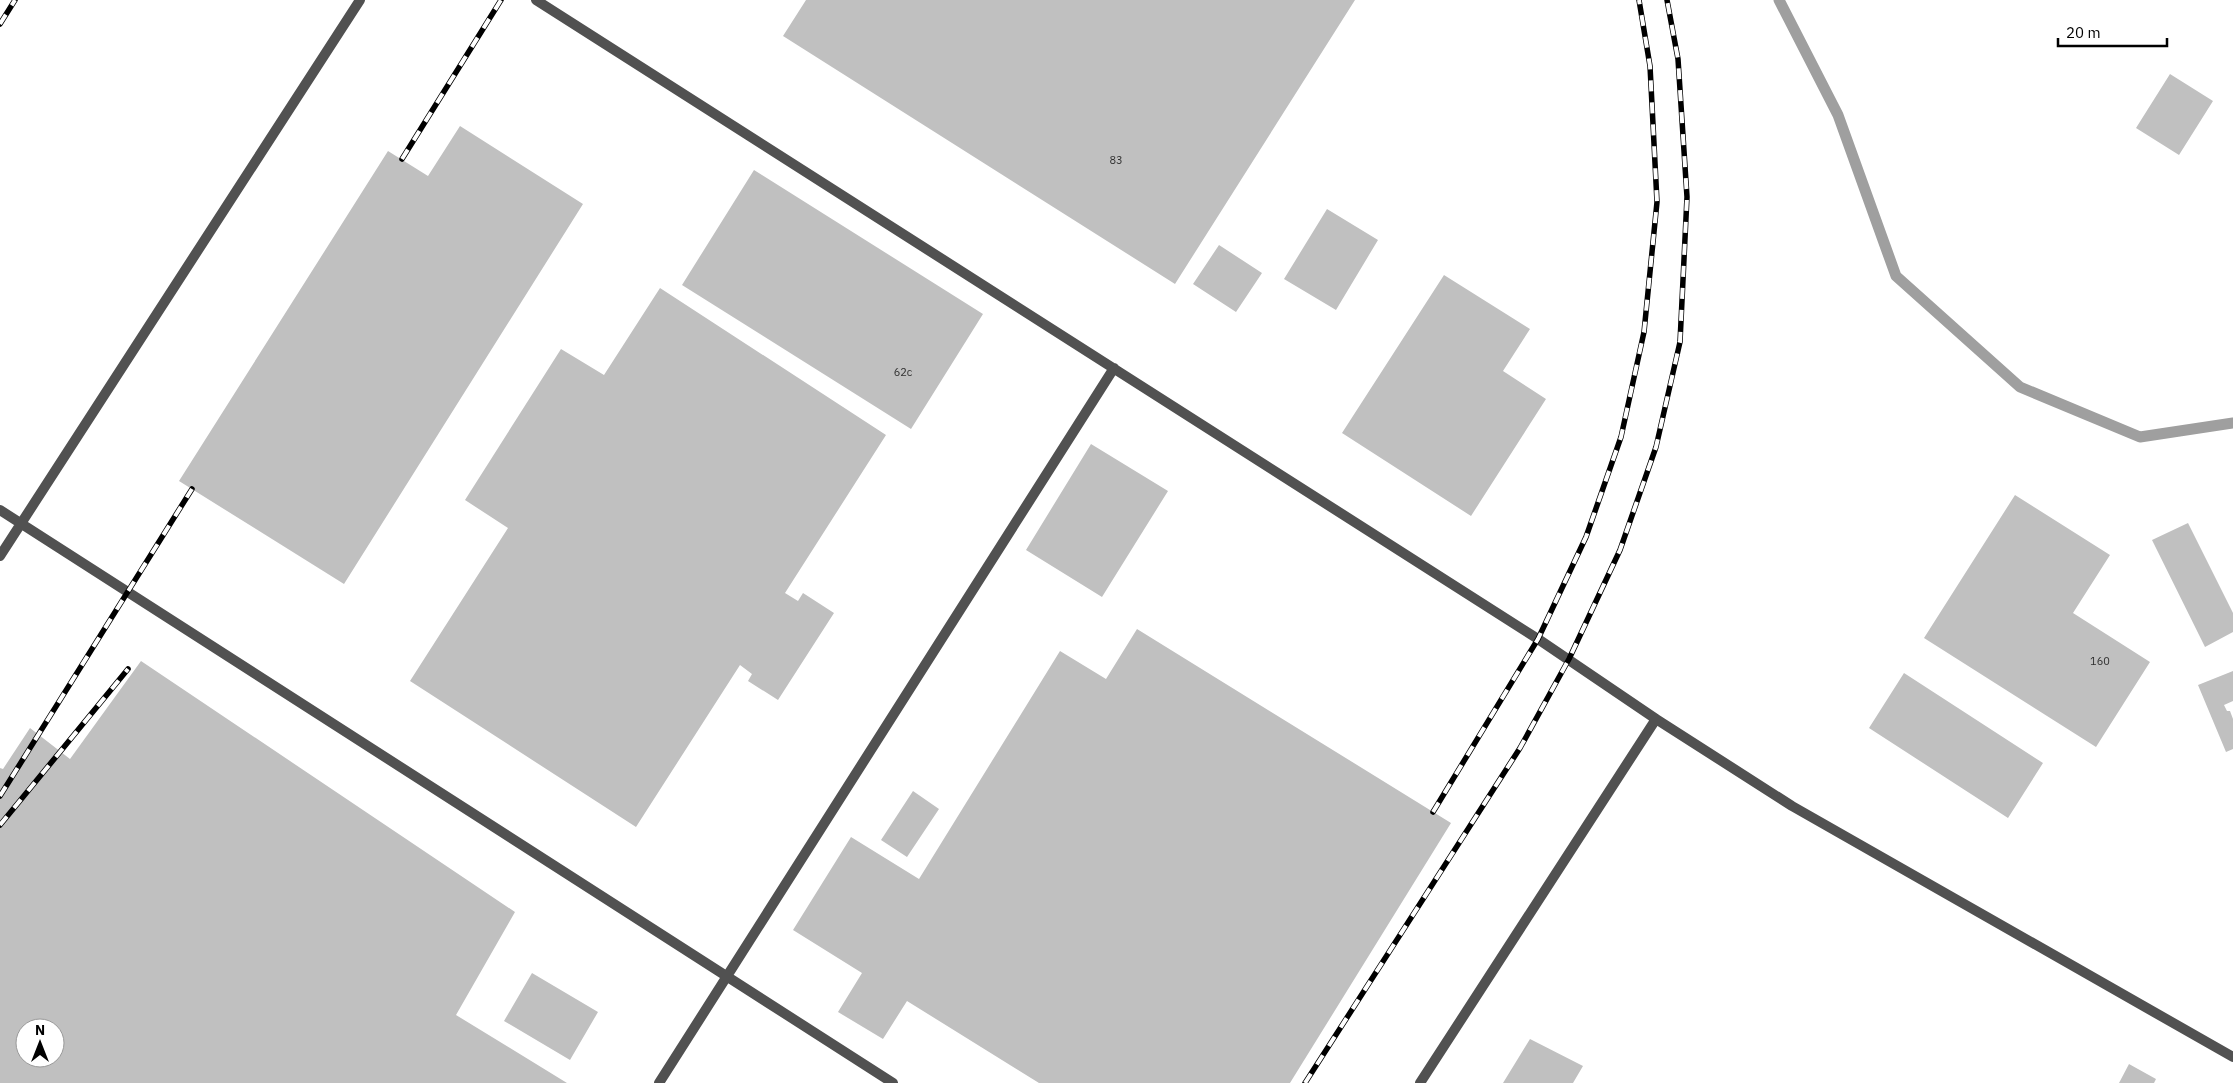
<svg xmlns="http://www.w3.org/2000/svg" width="2233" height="1083" font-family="'IBM Plex Sans',sans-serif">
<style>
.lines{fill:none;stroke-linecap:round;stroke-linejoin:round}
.stream{stroke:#9f9f9f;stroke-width:11}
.building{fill:#c0c0c0;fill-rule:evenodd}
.service{stroke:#515151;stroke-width:10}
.rail-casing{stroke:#000;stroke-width:5.5}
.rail{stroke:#fff;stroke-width:4;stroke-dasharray:11;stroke-linecap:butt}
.labels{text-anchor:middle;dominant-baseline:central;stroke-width:4;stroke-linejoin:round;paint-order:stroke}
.number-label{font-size:11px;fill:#303030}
</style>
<rect width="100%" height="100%" fill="#fff"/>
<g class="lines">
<path class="stream" d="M1779,0L1838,115L1896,276L2020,387L2140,437L2233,423"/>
</g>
<path class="building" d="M806,0H1355L1175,284L783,36Z
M2170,74L2213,101L2179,155L2136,128Z
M460,126L583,204L344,584L179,481L388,151L428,176Z
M754,170L983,314L911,429L682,285Z
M1327,209L1378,240L1336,310L1284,279Z
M1219,245L1262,273L1236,312L1193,284Z
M1444,275L1530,329L1503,371L1546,399L1471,516L1342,433Z
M660,288L886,435L785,593L798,601L803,593L834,613L778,700L748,681L752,674L740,665L636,827L410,681L508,528L465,500L561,349L604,375Z
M1091,444L1168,491L1102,597L1026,550Z
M2015,495L2110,555L2073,613L2150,662L2096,747L1924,638Z
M2188,523L2233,613V632L2205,647L2152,540Z
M1137,629L1451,823L1290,1083H1039L907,1001L883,1039L838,1012L862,973L793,930L851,837L919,879L1060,651L1106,679Z
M141,661L515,912L456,1015L567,1083H0V768L3,769L30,728L70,759ZM25,1028H55V1058H25Z
M2233,671V701L2224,705L2227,711H2230L2233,719V749L2226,752L2198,685Z
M1904,673L2043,763L2008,818L1869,728Z
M913,791L939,809L907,857L881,840Z
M532,973L598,1012L570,1060L504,1021Z
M1530,1039L1583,1066L1573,1083H1503Z
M2129,1064L2156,1079L2154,1083H2119Z"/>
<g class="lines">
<path class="service" d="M536,0L1538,639L1656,719
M0,510L893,1083
M0,556L360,0
M659,1083L1114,368
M1420,1083L1656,719L1792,806L2233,1057"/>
<defs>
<path id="rail" d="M0,24L15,0
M402,159L501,0
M0,796L192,489
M1433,812L1538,639L1586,537L1621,437L1644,332L1657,202L1650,66L1639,0
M0,825L128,669
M1305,1083L1520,748L1569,659L1620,550L1656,447L1680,342L1687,197L1678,59L1667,0"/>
</defs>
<use href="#rail" class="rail-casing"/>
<use href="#rail" class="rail"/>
</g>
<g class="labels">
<g class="number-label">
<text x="1116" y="160">83</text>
<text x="903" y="372">62c</text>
<text x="2100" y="661">160</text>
</g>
</g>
<g transform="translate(40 1043)"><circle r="24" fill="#ffffff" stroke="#999999"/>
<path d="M0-4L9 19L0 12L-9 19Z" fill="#000000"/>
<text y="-8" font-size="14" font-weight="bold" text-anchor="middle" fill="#000000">N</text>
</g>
<path d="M2058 38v8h109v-8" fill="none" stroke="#000000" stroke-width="2.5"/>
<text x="2066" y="38" font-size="15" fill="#000000" stroke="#ffffff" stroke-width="4" paint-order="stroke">20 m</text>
</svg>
